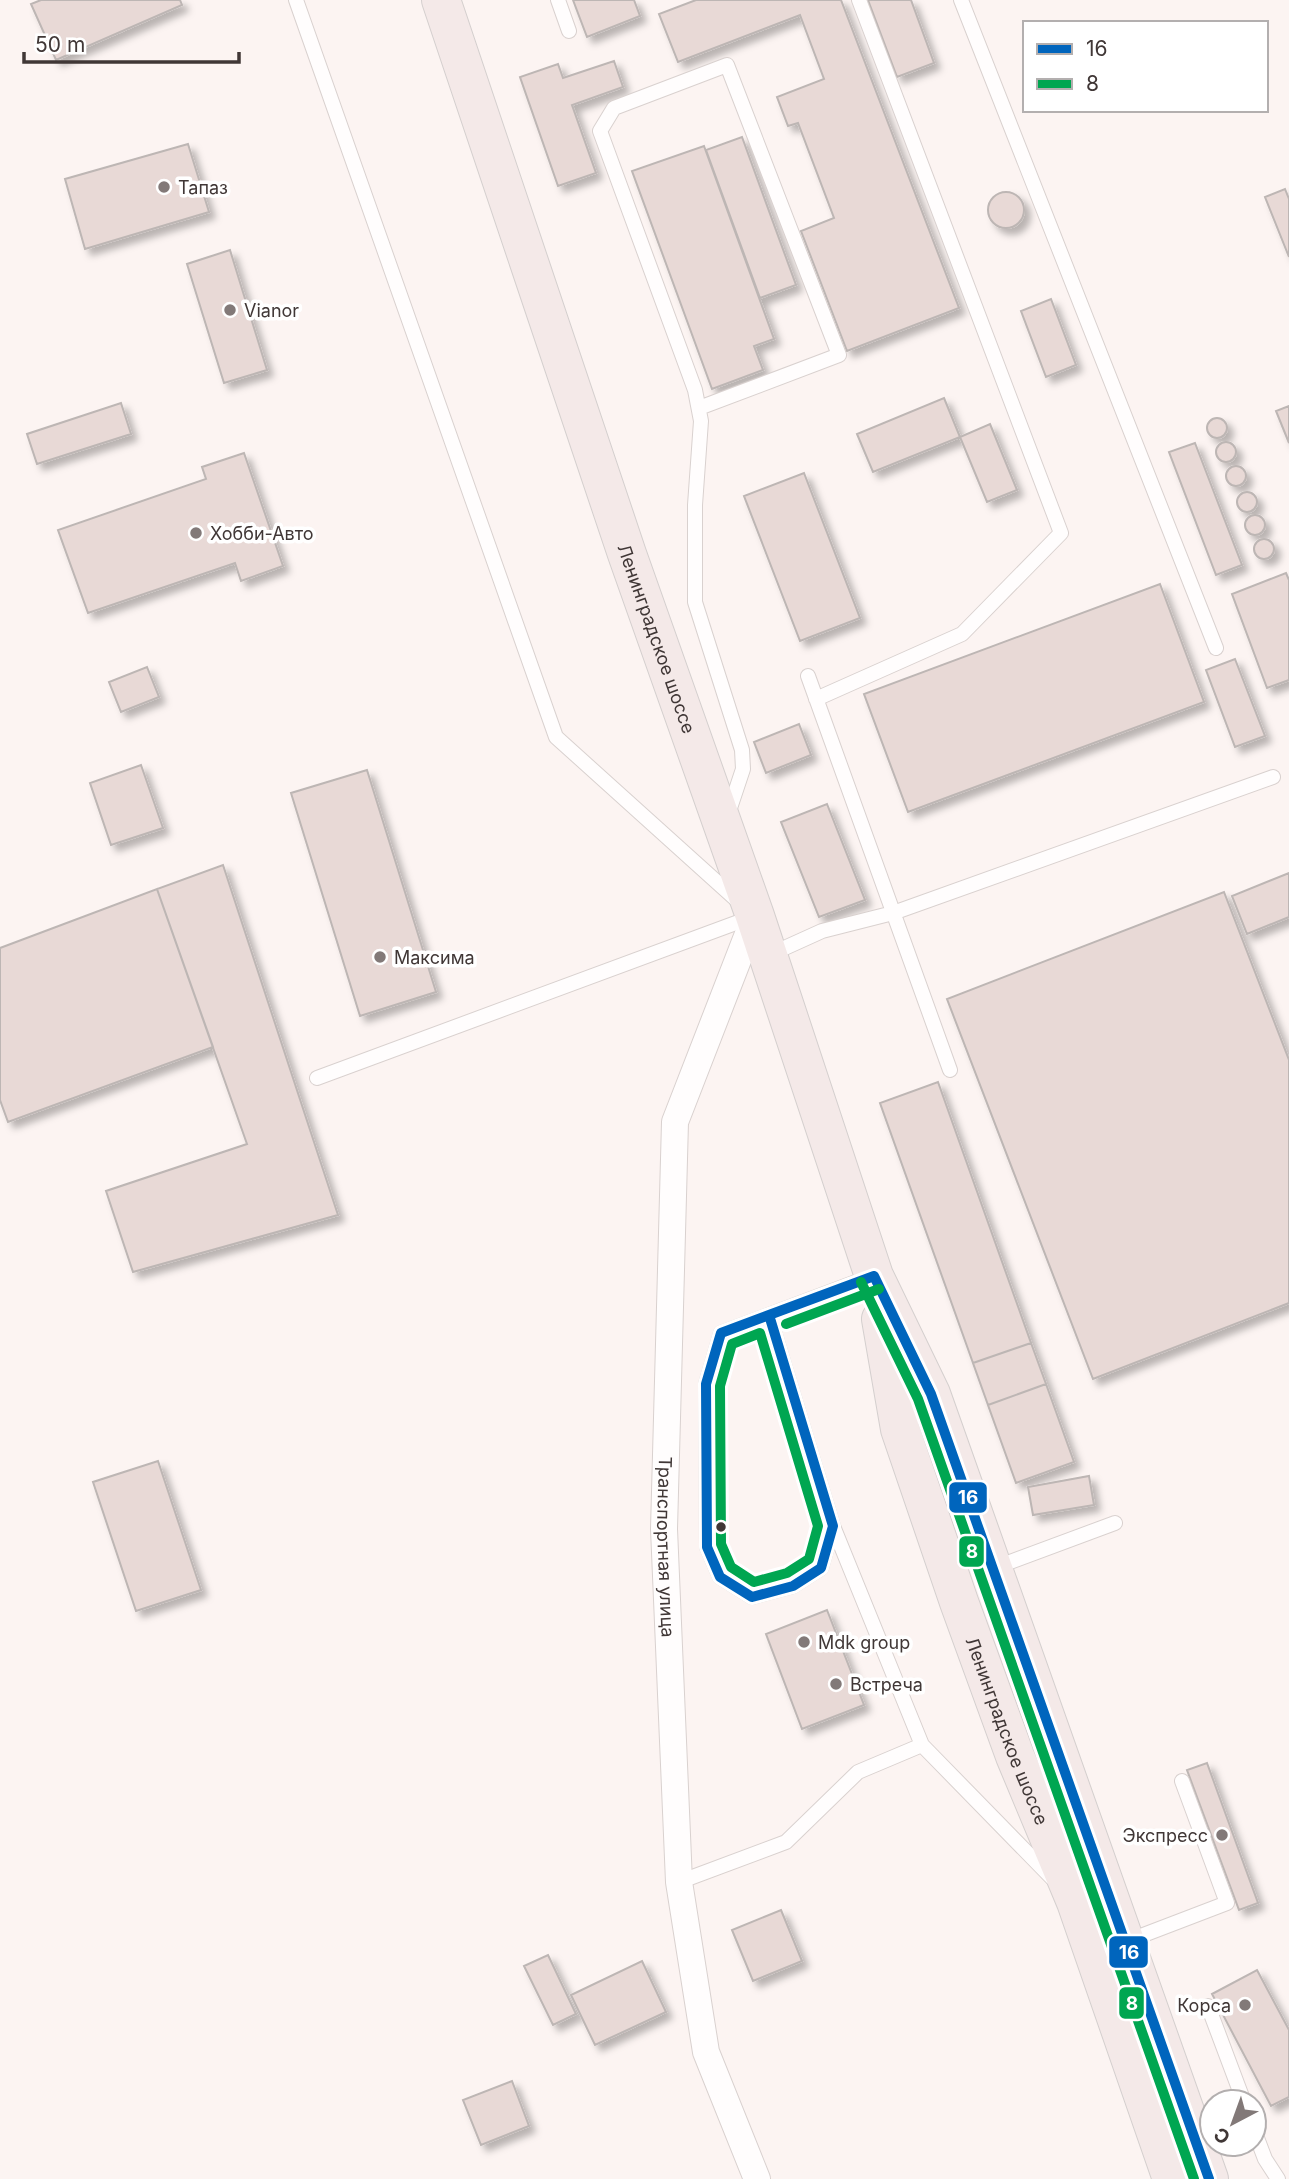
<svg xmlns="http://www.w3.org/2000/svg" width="1289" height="2179" font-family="Inter,sans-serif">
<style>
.building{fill:#e8d9d6;stroke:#bdb6b4;stroke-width:2;filter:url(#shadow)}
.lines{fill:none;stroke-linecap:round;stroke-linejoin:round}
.lane-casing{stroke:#d9d1cf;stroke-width:16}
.street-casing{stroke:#d9d1cf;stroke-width:28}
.primary-casing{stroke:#d4cfce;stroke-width:40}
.lane{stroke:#fffdfd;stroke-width:14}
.street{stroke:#fffdfd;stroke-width:26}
.primary{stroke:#f4e9e8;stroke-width:38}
.bus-1-casing{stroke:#fff;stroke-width:16}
.bus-2-casing{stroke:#fff;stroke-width:16}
.bus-1{stroke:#0065bd;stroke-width:10}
.bus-2{stroke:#00a651;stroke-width:10}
.poi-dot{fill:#827978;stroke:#fff;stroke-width:2.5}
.bus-dot{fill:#403736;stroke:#fff;stroke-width:2.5}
.labels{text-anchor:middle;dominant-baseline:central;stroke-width:7;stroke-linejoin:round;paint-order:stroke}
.poi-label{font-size:18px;fill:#403736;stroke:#fff;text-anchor:start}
.street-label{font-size:18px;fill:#403736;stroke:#fff}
.line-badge{stroke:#fff;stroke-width:2.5}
.badge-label{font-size:19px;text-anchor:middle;font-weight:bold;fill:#fff}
</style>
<defs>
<filter id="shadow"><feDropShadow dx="6" dy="6" stdDeviation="3.5" flood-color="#0004"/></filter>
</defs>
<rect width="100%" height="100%" fill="#fcf4f2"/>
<path class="building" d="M41,0H180L182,5L56,60L31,4Z
M573,0H634L640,16L587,37Z
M696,0H841L959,308L847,351L801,231L834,218L798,123L788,126L777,97L824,79L800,15L678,62L659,14Z
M868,0H911L934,63L897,77Z
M614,61L623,87L572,105L596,173L558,186L520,77L558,64L563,78Z
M742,137L796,285L760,298L706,150Z
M188,144L209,212L85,249L65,179Z
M704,146L774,339L754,346L763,370L712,389L632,171Z
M1285,189L1289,199V257L1265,197Z
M988 210a18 18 0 1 1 36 0a18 18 0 1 1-36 0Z
M230,250L267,370L224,383L187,264Z
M1051,299L1076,365L1046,377L1021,311Z
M944,398L960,437L873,472L857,434Z
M121,403L131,434L37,464L27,434Z
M1289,406V443L1276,411Z
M1207 428a10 10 0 1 1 20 0a10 10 0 1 1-20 0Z
M990,424L1017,490L987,502L960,437Z
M1216 452a10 10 0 1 1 20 0a10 10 0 1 1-20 0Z
M1195,443L1242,565L1216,575L1169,452Z
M244,453L283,566L241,581L235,563L88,613L58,530L206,479L202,467Z
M1226 476a10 10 0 1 1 20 0a10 10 0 1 1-20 0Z
M804,473L860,618L800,641L744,496Z
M1237 502a10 10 0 1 1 20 0a10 10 0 1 1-20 0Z
M1245 525a10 10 0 1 1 20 0a10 10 0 1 1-20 0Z
M1254 549a10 10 0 1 1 20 0a10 10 0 1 1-20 0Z
M1286,573L1289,580V680L1267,688L1232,594Z
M1160,584L1204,702L908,812L864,694Z
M1235,659L1265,736L1235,747L1206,670Z
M147,667L159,697L121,712L109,682Z
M799,724L811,755L766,773L754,742Z
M141,765L163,828L111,845L90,783Z
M367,770L436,992L360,1016L291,793Z
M827,804L865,900L819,917L781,822Z
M223,865L338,1215L133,1272L106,1191L247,1144L157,889Z
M1289,873V917L1247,934L1232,896Z
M157,889L213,1047L8,1122L0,1100V948Z
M1224,892L1289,1060V1303L1093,1379L947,999Z
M938,1082L1031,1343L973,1363L880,1103Z
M1031,1343L1046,1384L988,1405L973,1363Z
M1046,1384L1074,1462L1016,1483L988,1405Z
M158,1461L201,1590L136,1611L93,1482Z
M1089,1476L1094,1505L1033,1515L1028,1487Z
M827,1610L864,1705L802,1729L766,1634Z
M1207,1763L1258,1903L1239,1910L1187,1770Z
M781,1910L802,1961L753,1981L732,1930Z
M548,1955L576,2014L553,2025L524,1966Z
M642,1961L666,2012L595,2045L571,1995Z
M1257,1970L1289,2030V2097L1271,2106L1212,1994Z
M512,2081L529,2126L481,2145L463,2100Z"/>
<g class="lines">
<defs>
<path id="lane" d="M296,0L556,737L739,902
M558,0L569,31
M961,0L1216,648
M699,408L839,355L727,65L614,108L600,131L695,390L701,421L695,505V602L742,750L743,769L728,814
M808,676L950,1070
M816,699L962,634L1061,533L859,0
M769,955L822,931L893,913L1273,777
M317,1078L752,917
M769,1315L833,1526L821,1568L793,1586L752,1597L720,1577L707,1547L706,1384L721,1333L872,1276
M833,1526L922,1745L1052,1878
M994,1568L1115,1523
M679,1882L786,1842L858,1772L922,1745
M1125,1942L1227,1903L1182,1781
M1208,2006L1244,2102
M1254,2130L1265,2159L1278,2179"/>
<g id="street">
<path id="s1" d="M755,916L675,1122L664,1529L679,1882L706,2052L757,2179"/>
</g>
<g id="primary">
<path id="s2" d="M441,0L627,554L755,916L874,1276L931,1394L1209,2179"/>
<path id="s3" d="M881,1319L900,1429L959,1602L1015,1756L1076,1902L1172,2179"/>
</g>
</defs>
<use href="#lane" class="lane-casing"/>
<use href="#street" class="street-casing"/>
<use href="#primary" class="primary-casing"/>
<use href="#lane" class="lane"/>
<use href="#street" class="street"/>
<use href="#primary" class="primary"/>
<defs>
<path id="bus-1" d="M874,1276L931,1394L1209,2179
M769,1315L833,1526L821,1568L793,1586L752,1597L720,1577L707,1547L706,1384L721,1333Z
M769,1315L874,1276"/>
<path id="bus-2" d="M861,1282L918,1399L1194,2179
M786,1324L879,1289
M760,1333L818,1526L809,1559L787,1573L754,1582L731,1567L721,1544L720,1386L732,1344Z"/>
</defs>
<use href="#bus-1" class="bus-1-casing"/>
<use href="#bus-2" class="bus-2-casing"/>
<use href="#bus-1" class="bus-1"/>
<use href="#bus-2" class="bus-2"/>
</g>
<g class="poi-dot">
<circle cx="164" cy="187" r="7"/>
<circle cx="230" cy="310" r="7"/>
<circle cx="196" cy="533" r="7"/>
<circle cx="380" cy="957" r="7"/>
<circle cx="804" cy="1642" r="7"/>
<circle cx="836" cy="1684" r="7"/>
<circle cx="1222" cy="1835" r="7"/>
<circle cx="1245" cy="2005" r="7"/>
</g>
<circle class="bus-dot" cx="721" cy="1527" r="6"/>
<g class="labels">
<g class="poi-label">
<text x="178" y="187">Тапаз</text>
<text x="244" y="310">Vianor</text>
<text x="210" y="533">Хобби-Авто</text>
<text x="394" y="957">Максима</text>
<text x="818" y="1642">Mdk group</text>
<text x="850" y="1684">Встреча</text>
<text x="1208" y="1835" text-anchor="end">Экспресс</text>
<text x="1231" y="2005" text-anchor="end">Корса</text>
</g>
<g class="street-label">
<text stroke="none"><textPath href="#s2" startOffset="674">Ленинградское шоссе</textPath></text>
<text stroke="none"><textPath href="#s1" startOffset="646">Транспортная улица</textPath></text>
<text stroke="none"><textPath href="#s3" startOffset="432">Ленинградское шоссе</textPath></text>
</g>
</g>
<g class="line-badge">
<rect x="948" y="1481" width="40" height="33" rx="7" fill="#0065bd"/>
<rect x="958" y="1535" width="27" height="33" rx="7" fill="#00a651"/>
<rect x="1108" y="1935" width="41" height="34" rx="7" fill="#0065bd"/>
<rect x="1118" y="1986" width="27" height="34" rx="7" fill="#00a651"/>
</g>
<g class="badge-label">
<text x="968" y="1504">16</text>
<text x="972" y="1558">8</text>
<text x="1129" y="1959">16</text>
<text x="1132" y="2010">8</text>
</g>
<rect x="1023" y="21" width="245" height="91" fill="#ffffff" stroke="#b3afaf" stroke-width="2"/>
<rect x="1037" y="44" width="35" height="10" fill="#0065bd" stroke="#b3afaf" stroke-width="2"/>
<text x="1086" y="56" font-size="21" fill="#403736">16</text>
<rect x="1037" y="79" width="35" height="10" fill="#00a651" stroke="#b3afaf" stroke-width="2"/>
<text x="1086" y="91" font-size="21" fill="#403736">8</text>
<g transform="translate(1233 2123) rotate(221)"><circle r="33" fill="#ffffff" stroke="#b3afaf" stroke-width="2"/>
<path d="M0-5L12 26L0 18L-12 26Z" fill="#827978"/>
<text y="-10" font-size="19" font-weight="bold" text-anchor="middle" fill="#403736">С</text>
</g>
<path d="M24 52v10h215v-10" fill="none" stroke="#403736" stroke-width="3.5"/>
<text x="35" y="52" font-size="21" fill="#403736" stroke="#ffffff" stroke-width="5" paint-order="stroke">50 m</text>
</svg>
